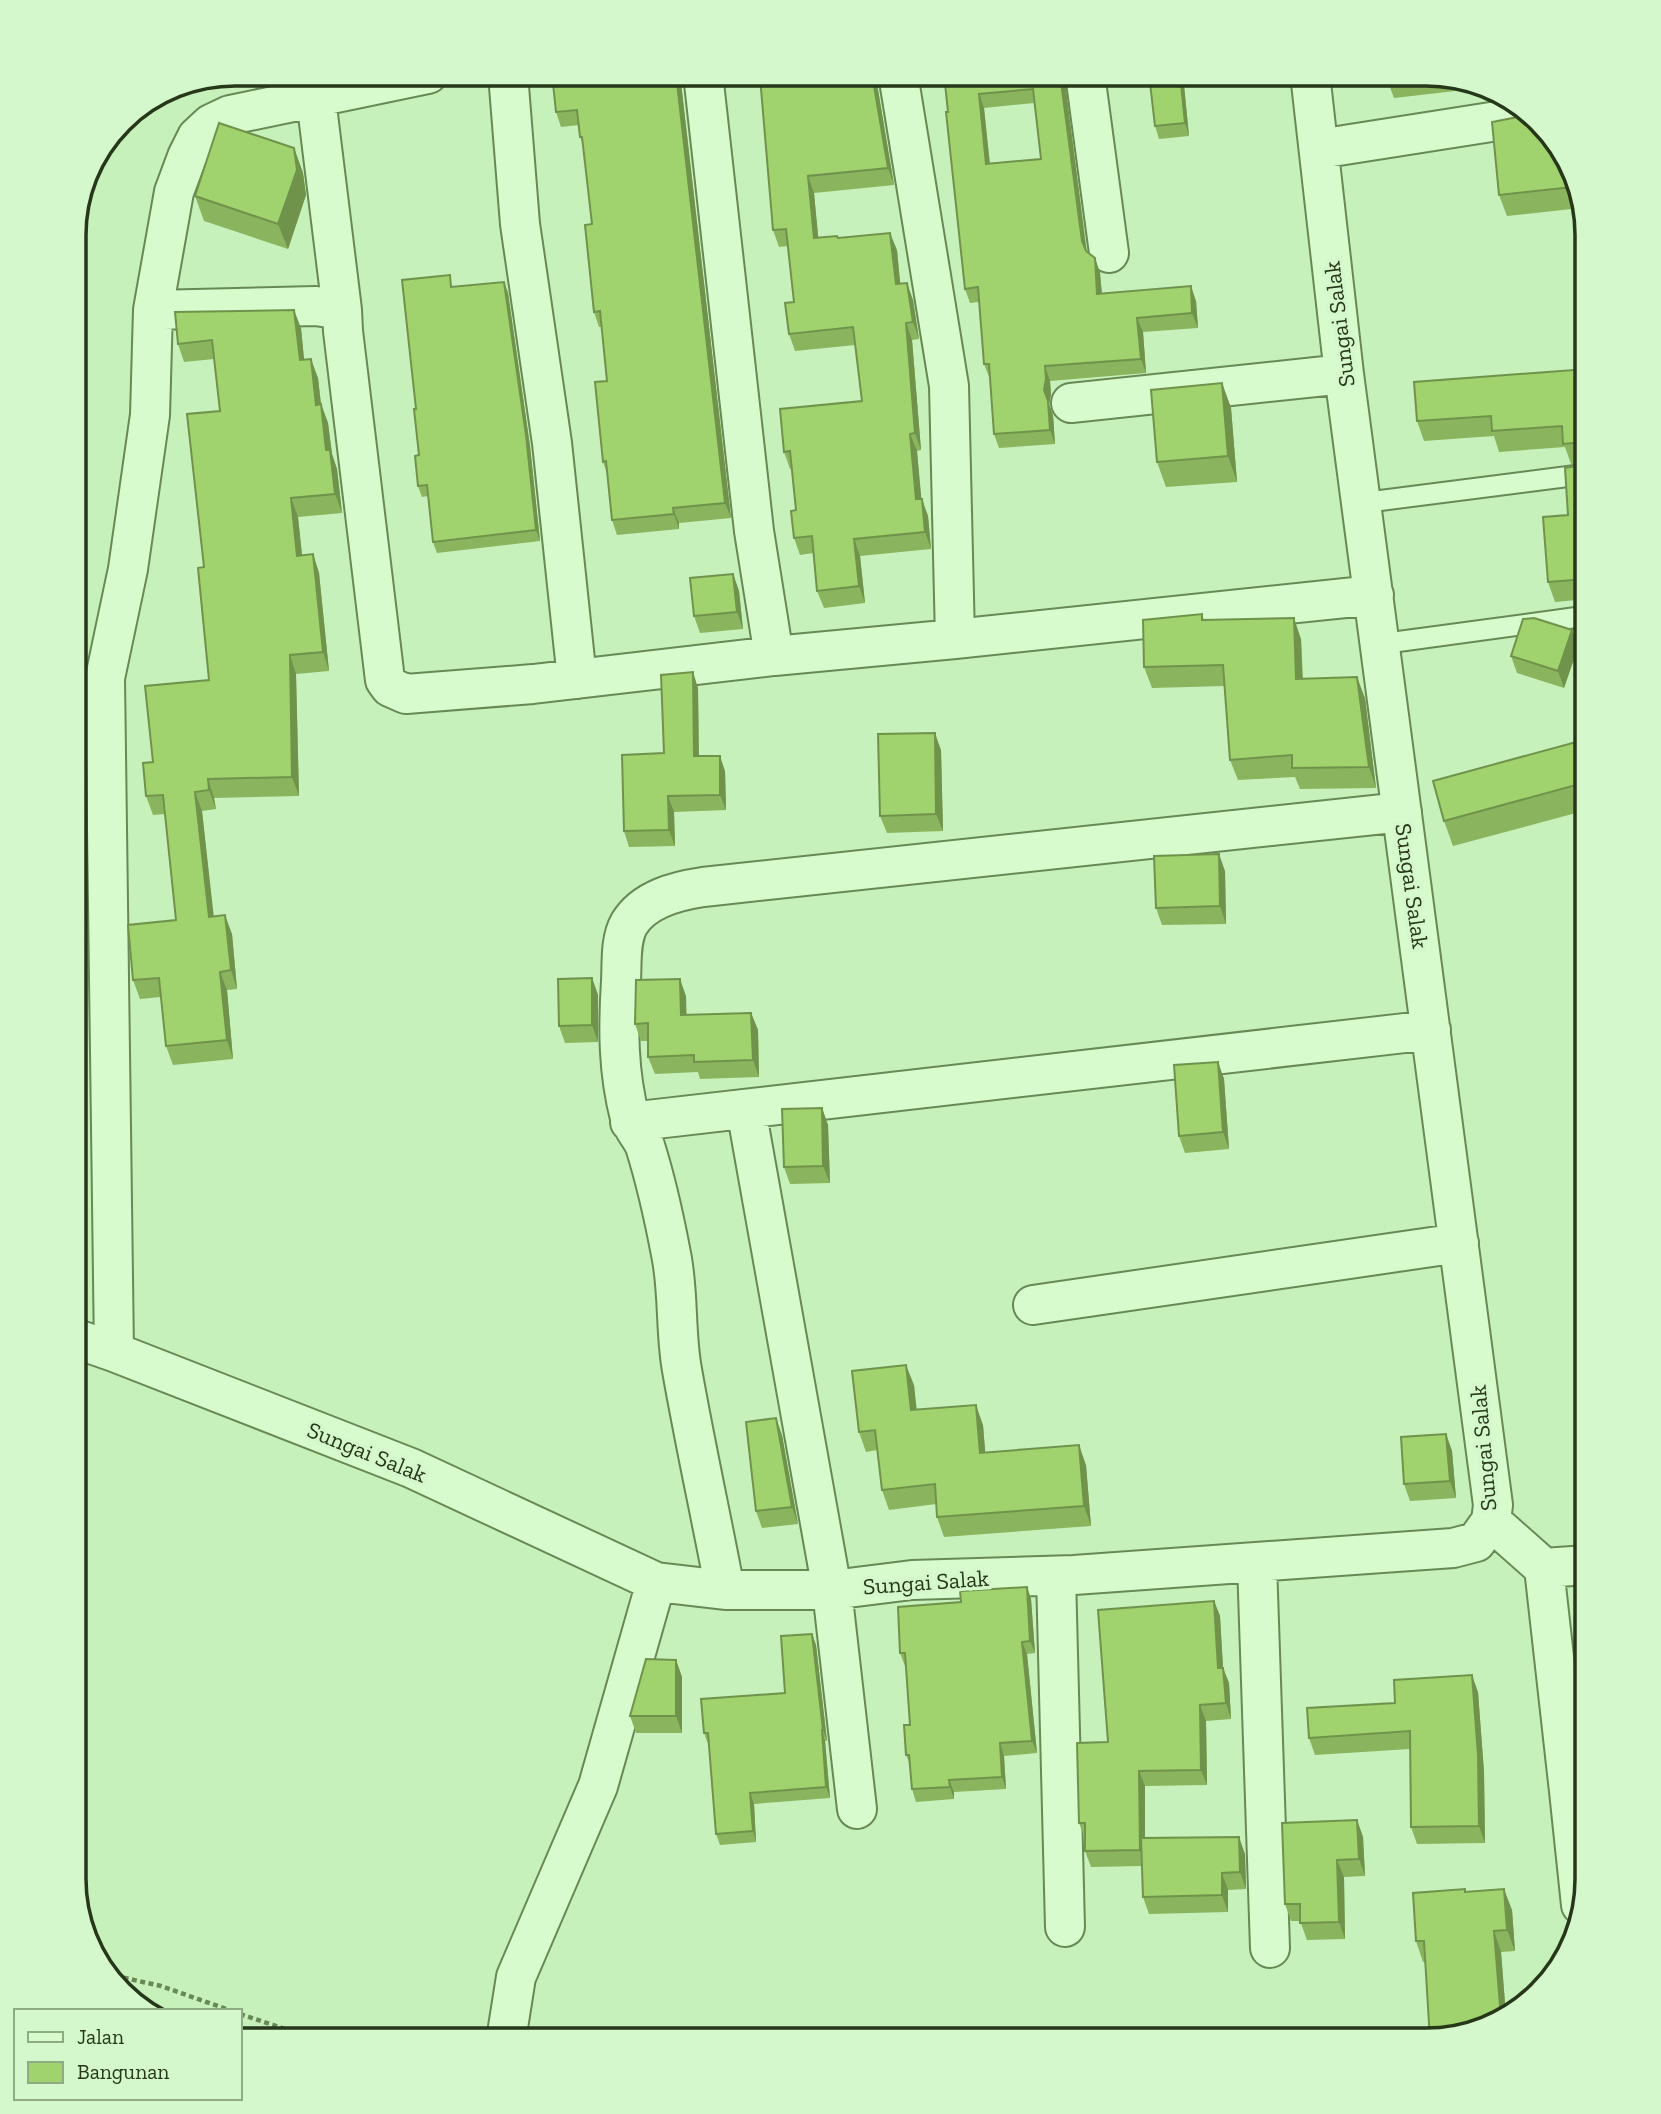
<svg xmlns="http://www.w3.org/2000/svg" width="1661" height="2114" font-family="'Zilla Slab',serif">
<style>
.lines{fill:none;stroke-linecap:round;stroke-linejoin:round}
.service-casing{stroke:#688954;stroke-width:23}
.minor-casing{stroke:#688954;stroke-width:42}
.path{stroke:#688954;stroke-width:4.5;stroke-dasharray:5 3.5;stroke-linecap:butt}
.service{stroke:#d8fbce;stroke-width:19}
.minor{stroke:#d8fbce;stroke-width:38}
.wall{fill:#8ab55e;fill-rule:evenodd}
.shaded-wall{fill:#70934c}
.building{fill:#a0d26d;stroke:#70934c;stroke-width:2;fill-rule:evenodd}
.labels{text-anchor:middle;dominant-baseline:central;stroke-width:7;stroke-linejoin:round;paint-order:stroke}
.street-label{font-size:23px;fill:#26371a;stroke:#d4f8cb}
.rim{fill:none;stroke:#26371a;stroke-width:3.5}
</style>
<rect width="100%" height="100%" fill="#c6f1bb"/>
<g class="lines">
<defs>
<path id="service" d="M1361,503L1587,474
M1380,644L1587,616"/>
<path id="minor" d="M313,74L342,310
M508,74L520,224L552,443L577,679
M703,74L754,531L774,656L955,639L1374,595
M898,74L949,386L955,639
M1085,74L1109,253
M1319,149L1529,116
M153,310L316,306L342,310L343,331L385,680L390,687L406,694L533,684L774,656
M1071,403L1344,374
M746,1109L832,1590L857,1809
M630,1122L1431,1030
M1033,1305L1459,1243
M74,1338L114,1352L411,1468L656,1582L725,1590H832L912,1580L1074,1575L1453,1548L1476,1542L1491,1521L1493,1505L1344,374L1310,74
M114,1352L105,678L128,569L150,415L153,310L174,192L187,157L197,137L211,124L230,115L428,74
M1491,1521L1544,1568L1569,1791L1587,1789
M1257,1563L1270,1948
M1544,1568L1587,1565
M1056,1576L1065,1927
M725,1590C711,1516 695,1444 682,1370C675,1332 679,1292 671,1254C664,1217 656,1181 645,1146C641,1136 632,1128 630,1118C618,1072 618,1029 621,981C622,963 620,940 629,924C644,899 676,891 703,887L1402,812
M1569,1791L1581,1905
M506,2040L516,1977L598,1786L656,1582"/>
</defs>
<use href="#service" class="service-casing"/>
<use href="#minor" class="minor-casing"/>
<path class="path" d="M107,1974L161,1986L232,2011
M240,2014L318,2040"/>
<use href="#service" class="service"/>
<use href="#minor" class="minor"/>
</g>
<path class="wall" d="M552,74H680L731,518L679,523V529L617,535L612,520L607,473L603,462L607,381L602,327H599L594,312L592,224L584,147L580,137L579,125L561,127L556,112Z
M944,74H1064L1087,252L1095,258L1100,273L1102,294L1196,301L1198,328L1143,332L1146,373L1050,381L1051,394L1049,405L1053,415L1055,444L999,448L994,434L990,379L984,364L979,302L970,303L965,289ZM1034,103L1041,159L990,163L984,108Z
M1146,74H1197L1183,75L1189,136L1159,139L1155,126L1150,81Z
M1436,74L1482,88L1394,98L1388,82Z
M757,77L876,78L894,185L814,193L818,238H838L897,250L900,284L913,300L919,339L912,340L921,450L917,451L921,499L928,516L931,549L860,556L865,603L824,608L817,591L814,553L800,555L794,538L796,510L792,468L790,469L784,452L862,401L855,345L795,351L789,334L794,302L788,246L779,247L773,230L761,89Z
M1561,145L1580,208L1507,216L1499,195Z
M294,148L303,173L306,195L288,249L204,221L195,196Z
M504,282L508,293L530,446L540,541L437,553L433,542L428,496L422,497L418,486L419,455L416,409L454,287Z
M301,328L304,360L318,378L321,404L328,423L332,454L337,469L342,513L298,517L302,555L313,554L319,573L329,671L296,674L299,796L214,798L216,809L202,811L213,917L232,934L237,989L227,990L233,1059L173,1065L166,1046L161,997L140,999L133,980L176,920L165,814L153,815L146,796L153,762L209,680L204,567L220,411L214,359L184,362L178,344Z
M1587,369V463L1571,464L1565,447L1499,452L1494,436L1424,441L1417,421Z
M1222,383L1231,408L1237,482L1166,487L1157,462Z
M1587,463V599L1555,602L1548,582L1568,515Z
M733,574L739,591L743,629L700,633L694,616Z
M1202,614L1204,620L1301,639L1303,678L1365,698L1376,788L1300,789L1295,777L1238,780L1230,760L1225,686L1152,688L1144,667Z
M1572,630L1578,647L1564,688L1517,673L1511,656Z
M698,688L699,756L725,771L726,810L674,812L675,846L629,847L624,831Z
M1587,739V810L1453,846L1444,821Z
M941,750L943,831L887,833L880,816Z
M1225,871L1226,924L1162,925L1156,908Z
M592,978L598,995V1042L565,1043L559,1026Z
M686,996V1015L751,1013L758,1030L759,1077L700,1079L698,1072L655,1074L648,1057V1041H641L635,1024Z
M1218,1062L1224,1079L1229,1149L1185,1153L1179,1136Z
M822,1108L828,1125L830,1183L790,1184L784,1167Z
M914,1385L916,1410L983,1425L985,1452L1086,1465L1091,1526L944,1537L937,1517L936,1504L889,1510L882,1490L877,1450L866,1452L859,1432Z
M1446,1434L1452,1451L1456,1498L1410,1501L1404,1484Z
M782,1435L798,1524L762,1528L756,1511Z
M1027,1587L1031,1599L1035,1653L1027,1654L1037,1753L1004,1756L1006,1789L954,1792V1799L916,1802L912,1789L910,1764L906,1755L910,1725L906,1666H905L900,1653L961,1602Z
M1214,1601L1220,1616L1223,1668L1229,1683L1231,1719L1206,1721L1207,1785L1145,1786V1838L1245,1854L1246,1889L1228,1890V1912L1149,1914L1143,1897L1142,1866L1091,1867L1085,1851V1839L1079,1823L1108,1742Z
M812,1634L816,1645L827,1741H825L830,1798L754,1804L756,1842L720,1845L716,1834L709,1744H708L704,1733L785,1693Z
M676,1660L682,1677V1733H636L630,1716Z
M1478,1692L1484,1772L1485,1843L1417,1844L1411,1827L1410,1749L1315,1755L1309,1738L1395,1703Z
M1357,1820L1363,1837L1365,1876L1344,1877L1345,1939L1307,1940L1300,1921H1291L1285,1904Z
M1465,1889L1466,1892L1512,1910L1515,1951L1501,1952L1506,2016L1430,2040L1425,1962H1423L1416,1941Z"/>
<path class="shaded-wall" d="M676,74H680L731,518L725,503Z
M872,74H877L876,78L894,185L888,168Z
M1060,74H1064L1087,256L1082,241Z
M1180,74H1183V75L1189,136L1185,123Z
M979,94L984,108L991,178L986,164Z
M294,148L303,173L306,195L288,249L278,224Z
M808,176L814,193L820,255L814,238Z
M890,233L897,250L902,301L896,284Z
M1095,258L1100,273L1103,308L1097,294Z
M504,282L508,293L530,446L540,541L536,530Z
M907,283L913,300L919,339L913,322Z
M1191,286L1196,301L1198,328L1192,313Z
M294,310L301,328L306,379L300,360Z
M1137,318L1143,332L1146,373L1141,359Z
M906,323L912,340L921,450L915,433Z
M311,359L318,378L323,423L316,405Z
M1045,366L1050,381L1051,394L1049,405L1044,390Z
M1222,383L1231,408L1237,482L1228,456Z
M1048,401L1053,415L1055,444L1050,430Z
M321,404L328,423L332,454L337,469L342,513L335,494L326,450Z
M910,434L917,451L923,516L916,499Z
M291,498L298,517L304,574L297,556Z
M922,499L928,516L931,549L925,532Z
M673,508L679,523V529L674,514Z
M854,539L860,556L865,603L859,586Z
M313,554L319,573L329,671L323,652Z
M733,574L739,591L743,629L737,612Z
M1294,618L1301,639L1303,699L1296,679Z
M1572,630L1578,647L1564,688L1558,671Z
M290,655L296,674L299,796L292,777Z
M693,672L698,688L699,772L694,756Z
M1357,677L1365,698L1376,788L1369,767Z
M935,733L941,750L943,831L936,814Z
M720,756L725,771L726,810L720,795Z
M208,779L214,798L216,809L209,790Z
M195,792L202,811L216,936L209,917Z
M668,796L674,812L675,846L669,830Z
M1219,854L1225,871L1226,924L1220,906Z
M225,915L232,934L237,989L231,970Z
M220,972L227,990L233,1059L227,1040Z
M592,978L598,995V1042L592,1025Z
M680,979L686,996L687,1032L681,1015Z
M751,1013L758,1030L759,1077L753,1060Z
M1218,1062L1224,1079L1229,1149L1223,1132Z
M822,1108L828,1125L830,1183L823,1166Z
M906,1365L914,1385L919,1430L911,1410Z
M976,1405L983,1425L987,1473L980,1453Z
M776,1418L782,1435L798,1524L792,1507Z
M1446,1434L1452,1451L1456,1498L1450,1481Z
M1079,1445L1086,1465L1091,1526L1084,1506Z
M1027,1587L1031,1599L1035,1653L1030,1641Z
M1214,1601L1220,1616L1224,1684L1218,1668Z
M812,1634L816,1645L827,1741L823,1730Z
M1022,1642L1027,1654L1037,1753L1032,1741Z
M676,1660L682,1677V1733L676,1716Z
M1223,1668L1229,1683L1231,1719L1226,1703Z
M1472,1675L1478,1692L1484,1772L1485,1843L1479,1826Z
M1200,1705L1206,1721L1207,1785L1201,1770Z
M822,1730L825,1741L830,1798L826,1787Z
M1000,1743L1004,1756L1006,1789L1002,1777Z
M1139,1771L1145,1786V1866L1140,1850Z
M949,1780L954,1792V1799L950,1787Z
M750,1793L754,1804L756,1842L753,1831Z
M1357,1820L1363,1837L1365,1876L1359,1859Z
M1239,1837L1245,1854L1246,1889L1240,1872Z
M1337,1860L1344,1877L1345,1939L1339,1922Z
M1222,1873L1228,1890V1912L1222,1895Z
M1504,1889L1512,1910L1515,1951L1507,1930Z
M1494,1931L1501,1952L1506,2016L1500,2018Z"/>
<path class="building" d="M552,74H676L725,503L673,508L674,514L612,520L606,461L603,462L595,382L607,381L600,311L594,312L585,225L592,224L582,137H580L577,110L556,112Z
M756,74H872L888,168L808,176L814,238L837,236L838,238L890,233L896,284L907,283L913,322L906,323L915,433L910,434L916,499H922L925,532L854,539L859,586L817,591L812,536L794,538L791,511L796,510L790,451L784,452L780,409L862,401L853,327L789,334L785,303L794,302L786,229L773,230L760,77H757Z
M944,74H1060L1082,241L1086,251L1095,258L1097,294L1191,286L1192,313L1137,318L1141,359L1045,366L1046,379L1044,390L1048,401L1050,430L994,434L989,364H984L978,287L965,289L946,112H948ZM1033,89L1041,159L986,164L979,94Z
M1149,74H1180L1185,123L1155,126Z
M1387,74H1436L1443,76L1388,82Z
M1528,115L1561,145L1573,187L1499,195L1492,122Z
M219,123L294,148L297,170L278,224L195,196Z
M450,275L451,287L504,282L526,435L536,530L433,542L427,485L418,486L415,456L419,455L414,409H416L402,280Z
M294,310L300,360L311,359L316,405L321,404L326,450H330L335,494L291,498L297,556L313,554L323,652L290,655L292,777L208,779L209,790L195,792L209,917L225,915L231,970L220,972L227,1040L166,1046L159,978L133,980L128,925L176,920L163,795L146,796L143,763L153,762L145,686L209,680L198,568L204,567L187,414L220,411L212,340L178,344L175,312Z
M1587,369V445L1584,442L1563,444L1562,426L1492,431L1491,416L1417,421L1414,382Z
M1222,383L1228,456L1157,462L1151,390Z
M1587,463V579L1548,582L1543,517L1568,515L1565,468L1586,464Z
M733,574L737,612L694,616L690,578Z
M1202,614V620L1294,618L1296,679L1357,677L1369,767L1292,768V755L1230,760L1223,665L1144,667L1143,620Z
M1534,618L1572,630L1558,671L1511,656L1523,619Z
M693,672L694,756H720V795L668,796L669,830L624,831L622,755L664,753L661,675Z
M935,733L936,814L880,816L878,734Z
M1587,739V782L1444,821L1433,781Z
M1219,854L1220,906L1156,908L1154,856Z
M592,978V1025L559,1026L558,979Z
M680,979L681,1015L751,1013L753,1060L694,1062V1055L648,1057V1023L635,1024L636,980Z
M1218,1062L1223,1132L1179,1136L1174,1065Z
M822,1108L823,1166L784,1167L782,1109Z
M906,1365L911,1410L976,1405L980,1453L1079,1445L1084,1506L937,1517L935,1484L882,1490L875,1430L859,1432L852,1371Z
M776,1418L792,1507L756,1511L746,1422Z
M1446,1434L1450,1481L1404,1484L1401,1437Z
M1027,1587L1030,1641L1022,1642L1032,1741L1000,1743L1002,1777L949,1780L950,1787L912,1789L909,1755H906L904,1725H910L905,1653H900L898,1607L961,1602L960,1591Z
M1214,1601L1218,1668H1223L1226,1703L1200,1705L1201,1770L1139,1771L1140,1850L1085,1851V1823H1079L1077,1743L1108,1742L1098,1610Z
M812,1634L823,1730H822L826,1787L750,1793L753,1831L716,1834L708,1733H704L701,1699L785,1693L781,1636Z
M646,1659L676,1660V1716H630Z
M1472,1675L1478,1755L1479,1826L1411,1827L1410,1731L1309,1738L1307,1708L1395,1703L1394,1680Z
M1357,1820L1359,1859L1337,1860L1339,1922L1300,1923V1904H1285L1282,1823Z
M1239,1837L1240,1872L1222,1873V1895L1143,1897L1141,1838Z
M1465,1889V1892L1504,1889L1507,1930L1494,1931L1501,2018L1430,2040L1424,1941H1416L1413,1893Z"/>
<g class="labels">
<g class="street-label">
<text transform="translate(1339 324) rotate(-97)">Sungai Salak</text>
<text transform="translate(1412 886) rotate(82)">Sungai Salak</text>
<text transform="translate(1483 1448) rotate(-95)">Sungai Salak</text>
<text transform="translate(367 1452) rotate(22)">Sungai Salak</text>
<text transform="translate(926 1582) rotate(-4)">Sungai Salak</text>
</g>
</g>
<path d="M0 0H1661V2114H0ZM235 86H1426A149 149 0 0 1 1575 235V1879A149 149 0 0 1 1426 2028H235A149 149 0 0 1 86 1879V235A149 149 0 0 1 235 86Z" fill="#d4f8cb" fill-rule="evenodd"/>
<path class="rim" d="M235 86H1426A149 149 0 0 1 1575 235V1879A149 149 0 0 1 1426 2028H235A149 149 0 0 1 86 1879V235A149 149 0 0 1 235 86Z"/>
<rect x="14" y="2009" width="228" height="91" fill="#d4f8cb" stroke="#8eab84" stroke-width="2"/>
<rect x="28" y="2032" width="35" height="10" fill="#d8fbce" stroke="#8eab84" stroke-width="2"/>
<text x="77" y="2044" font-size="21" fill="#26371a">Jalan</text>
<rect x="28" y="2062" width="35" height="21" fill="#a0d26d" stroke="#8eab84" stroke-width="2"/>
<text x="77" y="2079" font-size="21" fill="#26371a">Bangunan</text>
</svg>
